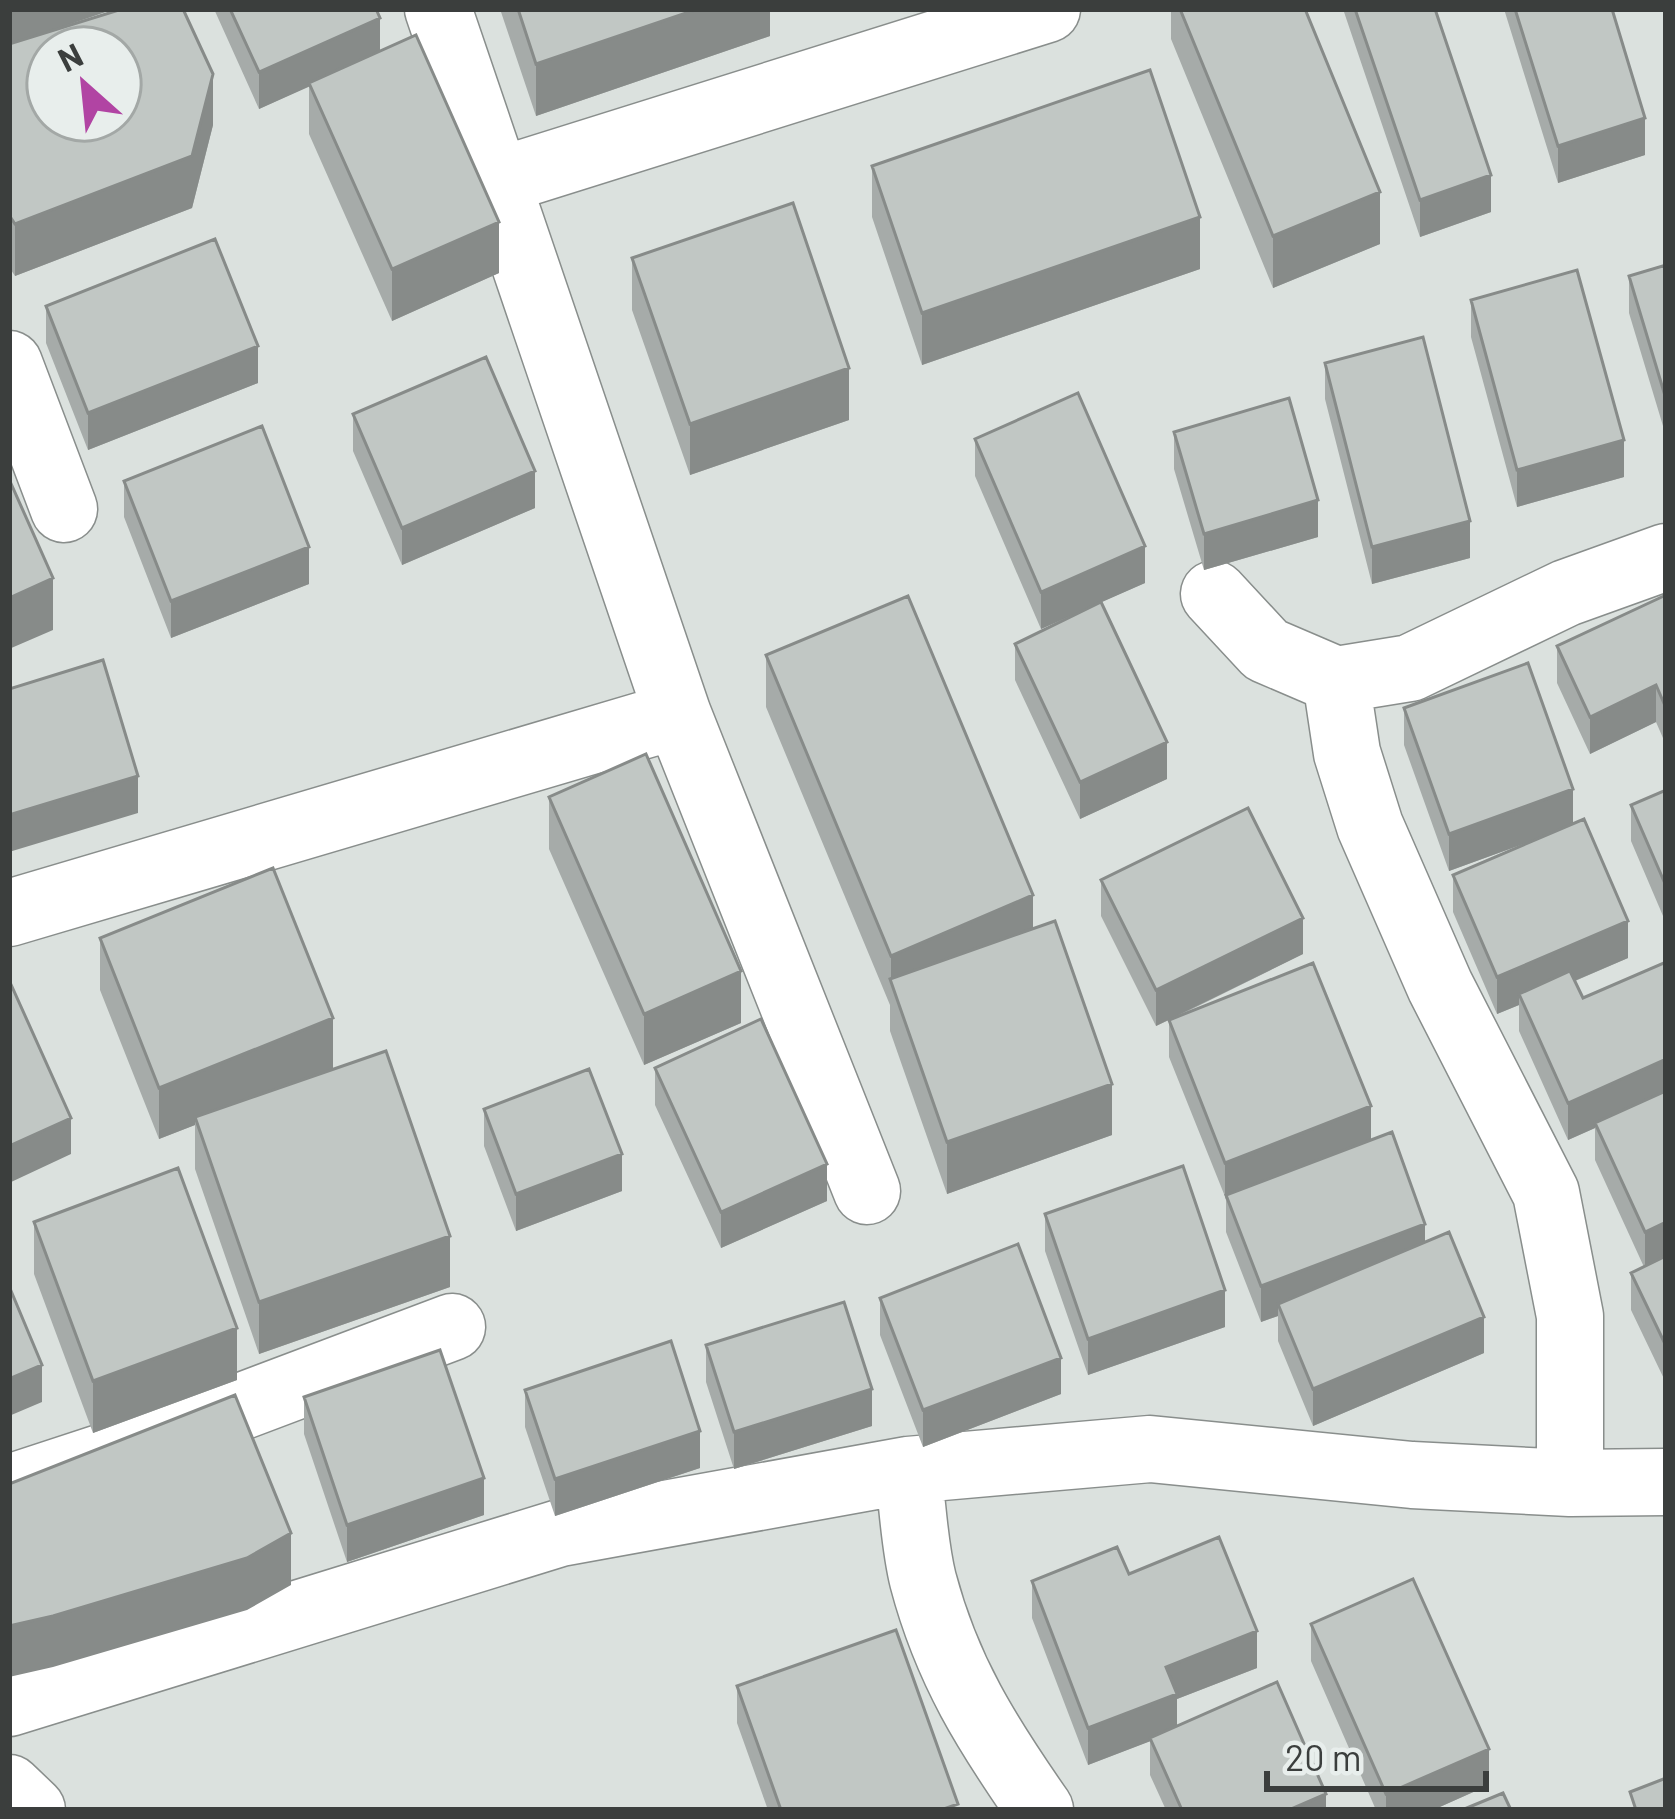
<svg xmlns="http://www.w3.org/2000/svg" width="1675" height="1819" font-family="Barlow,sans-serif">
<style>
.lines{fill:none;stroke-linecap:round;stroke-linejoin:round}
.minor-casing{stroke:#898e8c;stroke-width:69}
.minor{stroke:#fff;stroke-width:66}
.wall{fill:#a6aba9}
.shaded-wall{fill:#878b89}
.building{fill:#c1c7c4;stroke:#878b89;stroke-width:3;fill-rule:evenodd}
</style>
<rect width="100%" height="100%" fill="#dbe1de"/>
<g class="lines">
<defs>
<path id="minor" d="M438,9L678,715L867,1191
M499,181L1047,9
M9,364L64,509
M1214,594L1266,650L1336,680L1410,668L1566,593L1666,557
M1336,680L1347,753L1370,826L1440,986L1546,1193L1570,1316V1483
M9,913L678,715
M908,1470C913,1506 914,1544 923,1580C947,1671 987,1734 1040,1810
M9,1488L134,1447L452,1327
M9,1703L560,1533L908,1470L1150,1449L1412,1475L1570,1483L1666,1482
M9,1788L32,1810"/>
</defs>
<use href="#minor" class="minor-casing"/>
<use href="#minor" class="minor"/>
</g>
<path class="wall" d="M9,9H114L32,37L213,125L192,208L15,276L9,267Z
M214,9H376L380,51L499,273L392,321L309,134V86L259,109Z
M500,9H770V36L536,116Z
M1171,9H1305L1380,244L1273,288L1171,39Z
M1343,9H1435L1491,212L1420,237Z
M1504,9H1612L1645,155L1558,183Z
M872,166L1200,269L922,365L872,217Z
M632,258L849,420L690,475L632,310Z
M1666,265V436L1629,313V276Z
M1471,300L1624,477L1517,507L1471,337Z
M46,306L258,383L88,450L46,343Z
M1325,363L1470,558L1372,584L1325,399Z
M353,414L535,508L402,565L353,451Z
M1174,432L1318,537L1204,570L1174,469Z
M975,439L1145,583L1101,602L1167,779L1080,819L1015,680V644L1097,604L1041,629L975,476Z
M124,481L309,584L171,638L124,517Z
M1666,595V745L1656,722L1590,754L1557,683V646Z
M766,655L1033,928L1112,1135L947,1194L890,1031V1005L766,707Z
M1404,708L1573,824L1628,958L1575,981L1583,998L1666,962V1383L1631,1310V1273L1644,1267L1595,1160V1128L1568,1140L1519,1031V1005L1497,1014L1453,912V875L1537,839L1449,871L1404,745Z
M1666,790V923L1631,841V805Z
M549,797L741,1023L644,1065L549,849Z
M1101,880L1303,954L1174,1018L1371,1140L1484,1353L1313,1426L1278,1341V1316L1261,1322L1226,1232V1199L1169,1057V1020L1156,1026L1101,916Z
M100,938L333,1069L450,1287L259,1354L195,1169V1125L159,1139L100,990Z
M655,1068L827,1201L721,1248L655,1105Z
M484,1109L622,1191L516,1231L484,1146Z
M1045,1214L1225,1327L1088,1375L1045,1251Z
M34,1222L237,1380L93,1433L34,1274Z
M880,1298L1061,1394L923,1447L880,1335Z
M706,1345L872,1426L734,1469L706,1382Z
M525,1390L700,1468L555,1516L525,1427Z
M304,1397L484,1515L347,1562L304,1434Z
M1129,1574L1257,1668L1177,1699V1727L1326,1810H1166L1150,1775V1741L1088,1765L1032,1618V1581Z
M1311,1624L1489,1785L1433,1810H1376L1311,1661Z
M737,1686L958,1810H768L737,1723Z"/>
<path class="shaded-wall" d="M9,9H114L9,45Z
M698,9H770V36L536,116V64Z
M380,18V55L259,109V72Z
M213,74V125L192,208L15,276V224Z
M1645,118V155L1558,183V146Z
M1491,175V212L1420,237V200Z
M1380,192V244L1273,288V236Z
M1200,217V269L922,365V313Z
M499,222V273L392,321V269Z
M258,346V383L88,450V413Z
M849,368V420L690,475V424Z
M1624,440V477L1517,507V470Z
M535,471V508L402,565V528Z
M1318,500V537L1204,570V534Z
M1470,521V558L1372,584V547Z
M1145,546V583L1041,629V592Z
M309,547V584L171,638V601Z
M53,578V630L9,649V598Z
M1656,685V722L1590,754V717Z
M1167,742V779L1080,819V782Z
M138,776V813L9,852V815Z
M1573,789V826L1449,871V834Z
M1033,895V947L891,982V956Z
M1303,918V954L1156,1026V990Z
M1628,921V958L1523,1003L1519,994V1005L1497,1014V977Z
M741,971V1023L644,1065V1014Z
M333,1018V1070L195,1117V1125L159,1139V1088Z
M1666,1059V1096L1595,1123V1128L1568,1140V1103Z
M1112,1084V1135L947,1194V1142Z
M1371,1106V1143L1226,1195L1225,1200V1163Z
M71,1118V1154L9,1183V1146Z
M622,1154V1191L516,1231V1194Z
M827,1164V1201L721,1248V1212Z
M1666,1222V1259L1645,1269V1232Z
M1425,1224V1260L1278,1304V1316L1261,1322V1286Z
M450,1236V1287L259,1354V1302Z
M1225,1290V1327L1088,1375V1339Z
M1484,1317V1353L1313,1426V1389Z
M237,1328V1380L93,1433V1381Z
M1061,1358V1394L923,1447V1410Z
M42,1365V1402L9,1416V1379Z
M872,1389V1426L734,1469V1432Z
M700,1431V1468L555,1516V1479Z
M484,1478V1515L347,1562V1525Z
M291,1533V1585L247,1610L53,1667L9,1677V1626Z
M1257,1631V1668L1177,1699V1731L1088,1765V1728L1166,1667Z
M1489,1749V1785L1433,1810H1386V1794Z
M1326,1794V1810H1289Z"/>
<path class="building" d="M122,9H183L213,74L192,156L15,224L9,215V44ZM48,48H120V120H48Z
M230,9H376L380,18L259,72Z
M518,9H698L536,64Z
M1180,9H1305L1380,192L1273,236Z
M1355,9H1435L1491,175L1420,200Z
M1515,9H1612L1645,118L1558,146Z
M416,35L499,222L392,269L309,83Z
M1150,70L1200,217L922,313L872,166Z
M793,203L849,368L690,424L632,258Z
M215,239L258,346L88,413L46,306Z
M1666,265V399L1629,276Z
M1577,270L1624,440L1517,470L1471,300Z
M1423,337L1470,521L1372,547L1325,363Z
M486,357L535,471L402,528L353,414Z
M1078,393L1145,546L1041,592L975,439Z
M1289,398L1318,500L1204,534L1174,432Z
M262,426L309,547L171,601L124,481Z
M9,479L53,578L9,598Z
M1666,595V708L1656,685L1590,717L1557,646Z
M908,596L1033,895L891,956L766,655Z
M1101,602L1167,742L1080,782L1015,644Z
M103,660L138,776L9,815V689Z
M1528,663L1573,789L1449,834L1404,708Z
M646,754L741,971L644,1014L549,797Z
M1666,790V886L1631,805Z
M1248,808L1303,918L1156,990L1101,880Z
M1584,819L1628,921L1497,977L1453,875Z
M273,868L333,1018L159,1088L100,938Z
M1055,921L1112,1084L947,1142L890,979Z
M1666,962V1059L1568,1103L1519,994L1570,971L1583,998Z
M1313,963L1371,1106L1225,1163L1169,1020Z
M9,980L71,1118L9,1146Z
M761,1019L827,1164L721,1212L655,1068Z
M386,1051L450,1236L259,1302L195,1117Z
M589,1069L622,1154L516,1194L484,1109Z
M1666,1091V1222L1645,1232L1595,1123Z
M1392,1132L1425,1224L1261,1286L1226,1195Z
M1183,1166L1225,1290L1088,1339L1045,1214Z
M178,1168L237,1328L93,1381L34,1222Z
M1449,1232L1484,1317L1313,1389L1278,1304Z
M1018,1244L1061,1358L923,1410L880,1298Z
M1666,1256V1346L1631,1273Z
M9,1286L42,1365L9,1379Z
M844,1302L872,1389L734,1432L706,1345Z
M671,1341L700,1431L555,1479L525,1390Z
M440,1350L484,1478L347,1525L304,1397Z
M235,1395L291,1533L247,1558L53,1616L9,1626V1484Z
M1219,1537L1257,1631L1166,1667L1177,1694L1088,1728L1032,1581L1117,1547L1129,1574Z
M1413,1579L1489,1749L1386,1794L1311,1624Z
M896,1630L958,1804L941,1810H781L737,1686Z
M1277,1682L1326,1794L1289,1810H1182L1150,1738Z
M1666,1778V1810H1636L1630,1792Z
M1503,1793L1511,1810H1462Z"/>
<rect width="1675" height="1819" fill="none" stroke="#3b3e3d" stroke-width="24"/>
<g transform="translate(84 84) rotate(333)"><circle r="57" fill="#e8eeec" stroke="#a3a8a6" stroke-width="3"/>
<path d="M0-9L21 45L0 30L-21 45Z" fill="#b144a3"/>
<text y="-18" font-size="33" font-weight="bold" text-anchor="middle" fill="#3b3e3d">N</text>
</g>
<path d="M1267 1771v18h219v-18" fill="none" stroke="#3b3e3d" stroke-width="6"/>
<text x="1285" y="1771" font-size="36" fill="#3b3e3d" stroke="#e8eeec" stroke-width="9" paint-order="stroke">20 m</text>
</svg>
